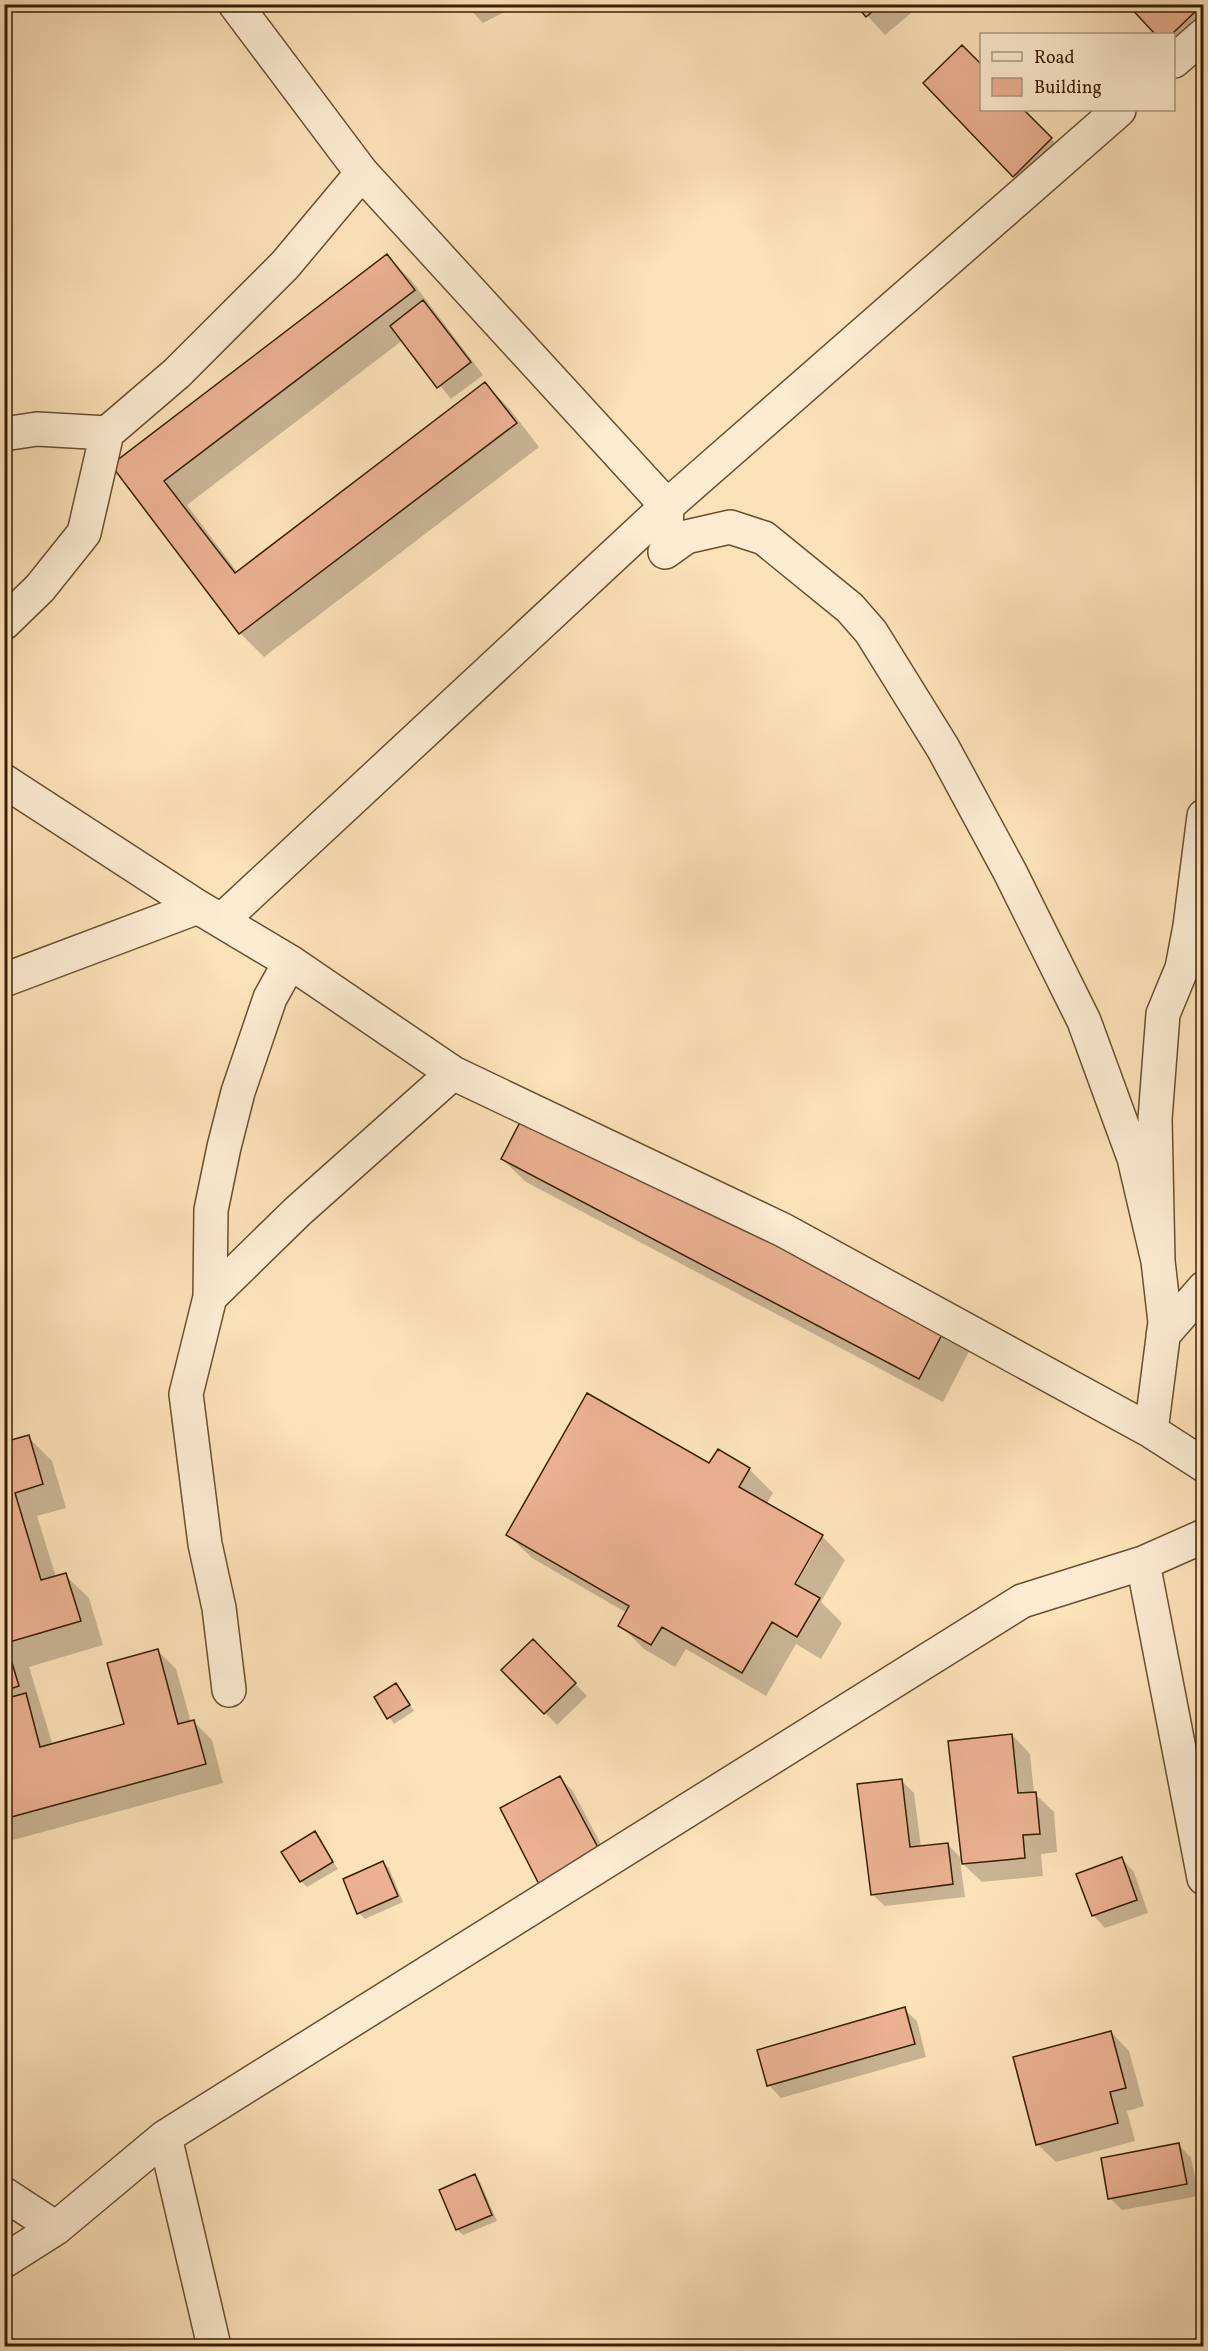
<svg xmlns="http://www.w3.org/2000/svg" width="1208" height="2351" font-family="Vollkorn,serif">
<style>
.shadow{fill:#0003;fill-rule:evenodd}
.building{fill:#ebb192;stroke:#381e02;stroke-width:1.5}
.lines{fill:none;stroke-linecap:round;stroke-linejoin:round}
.street-casing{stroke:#694f30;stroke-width:36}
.street{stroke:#fdecd2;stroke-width:33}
</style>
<rect width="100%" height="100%" fill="#fce2b9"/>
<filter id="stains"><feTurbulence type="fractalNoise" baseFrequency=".00333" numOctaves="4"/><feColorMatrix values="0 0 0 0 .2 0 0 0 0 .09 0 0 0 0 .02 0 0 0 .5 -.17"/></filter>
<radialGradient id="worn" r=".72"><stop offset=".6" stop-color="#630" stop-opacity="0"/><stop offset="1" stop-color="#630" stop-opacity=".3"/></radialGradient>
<path class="shadow" d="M465,4H520L483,23Z
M857,4H922L885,35Z
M1129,4H1204V40L1174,52V34H1157Z
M925,83L982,110H1023L1069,157L1033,194Z
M387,256L411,280L483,375L451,399L403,340L187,505L238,573L485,384L509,408L539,447L264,657L240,633L114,465Z
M502,1159L973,1344L943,1402L526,1182Z
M28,1437L52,1461L66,1508L37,1516L56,1577L65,1575L89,1598L103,1645L29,1667L53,1746L126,1725L158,1651L176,1669L191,1722L193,1721L212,1740L223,1783L13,1840L4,1831V1444Z
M710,1465L749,1469L773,1493L766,1505L822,1536L845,1560L821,1602L842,1623L821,1659L796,1644L766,1696L686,1649L675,1667L644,1649L620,1625L627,1613L532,1558L508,1535ZM817,1542H821L792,1591L790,1590Z
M533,1641L587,1696L557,1725L503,1670Z
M396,1685L414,1711L394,1724L376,1698Z
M1012,1735L1030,1754L1034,1793L1054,1812L1057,1852L1041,1854L1043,1876L982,1882L960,1861L965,1897L885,1906L872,1894L901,1780L914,1793L921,1848L947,1844L963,1860Z
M560,1778L573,1791L614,1869L543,1887Z
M314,1833L338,1869L307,1887L301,1881Z
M1122,1859L1134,1872L1148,1913L1105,1928L1093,1915Z
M383,1862L389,1868L403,1902L365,1919L359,1913Z
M904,2009L917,2021L926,2057L781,2098L769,2085Z
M1111,2032L1129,2051L1144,2106L1127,2111L1135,2141L1056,2162L1037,2144Z
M1179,2145L1191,2158L1199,2196L1122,2210L1110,2198Z
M474,2176L480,2182L497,2221L463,2235L457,2229Z"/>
<path class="building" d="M855,4H881L866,17Z
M1127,4H1203L1172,34H1155Z
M962,45L982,65V110H1024L1052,138L1013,177L923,83Z
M387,254L415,290L164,481L235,573L485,382L517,423L239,634L111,465Z
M423,300L471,362L437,388L390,326Z
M532,1099L950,1319L919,1379L501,1159Z
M587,1393L709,1463L718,1449L750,1468L739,1487L823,1535L795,1584L820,1598L797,1637L772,1622L742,1673L662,1627L651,1645L618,1626L629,1606L506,1535Z
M29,1435L43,1484L15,1493L41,1580L66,1573L81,1621L6,1643L19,1686L4,1691V1442Z
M533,1639L576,1683L544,1714L501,1670Z
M158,1649L178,1724L194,1720L206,1764L4,1819V1699L26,1693L40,1747L124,1724L107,1663Z
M396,1683L410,1705L387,1719L374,1697Z
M1012,1734L1018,1793L1036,1792L1040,1834L1023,1835L1025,1858L962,1864L948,1741Z
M560,1776L603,1857L541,1888L500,1808Z
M902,1779L910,1847L948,1843L953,1884L871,1895L857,1784Z
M315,1831L333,1862L300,1882L281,1852Z
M1122,1857L1137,1900L1092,1916L1076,1874Z
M383,1861L398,1896L357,1914L343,1879Z
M905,2007L915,2044L767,2086L757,2050Z
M1111,2031L1126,2088L1110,2092L1118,2123L1036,2145L1013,2057Z
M1179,2143L1187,2184L1108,2199L1101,2158Z
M475,2174L492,2215L456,2230L439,2190Z"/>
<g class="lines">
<defs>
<path id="street" d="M235,4L362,173L667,506L666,529
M1174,61L1204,35
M4,434L37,429L107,433
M665,552L686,537L730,527L764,538L850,608L871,632L943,748L1010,872L1084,1021L1134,1158L1158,1261
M4,623L40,588L84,533L107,433L177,373L285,265L362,173
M4,781L198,907L290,962L453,1073L783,1230L1151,1431L1204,1465
M222,920L667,506L1119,110
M4,980L198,907
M210,1297L297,1212L453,1073
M1163,1335L1204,1288
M1151,1431L1165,1322L1158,1261L1155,1119L1163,1014L1182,968L1190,926L1204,816
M1143,1563L1204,1878
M229,1690L219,1608L205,1544L186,1394L210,1297L211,1210L224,1147L238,1092L270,998L290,962
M165,2137L214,2346
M4,2194L56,2228
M4,2261L56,2228L165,2137L1022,1601L1143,1563L1204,1536"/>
</defs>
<use href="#street" class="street-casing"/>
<use href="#street" class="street"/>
</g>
<rect width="1208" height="2351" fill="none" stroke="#fce2b9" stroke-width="24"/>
<rect x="6" y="6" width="1196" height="2339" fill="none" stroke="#381e02" stroke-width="3"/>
<rect x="12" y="12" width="1184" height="2327" fill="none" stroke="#381e02" stroke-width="1.5"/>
<rect x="980" y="33" width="195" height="78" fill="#fdecd2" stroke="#ae9a7f" stroke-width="1.5"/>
<rect x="992" y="52" width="30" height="9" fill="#fdecd2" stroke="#ae9a7f" stroke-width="1.5"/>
<text x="1034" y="63" font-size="18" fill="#381e02">Road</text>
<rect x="992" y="78" width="30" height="18" fill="#ebb192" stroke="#ae9a7f" stroke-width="1.5"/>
<text x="1034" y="93" font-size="18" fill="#381e02">Building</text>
<rect width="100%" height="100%" filter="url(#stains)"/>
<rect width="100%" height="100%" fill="url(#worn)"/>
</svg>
